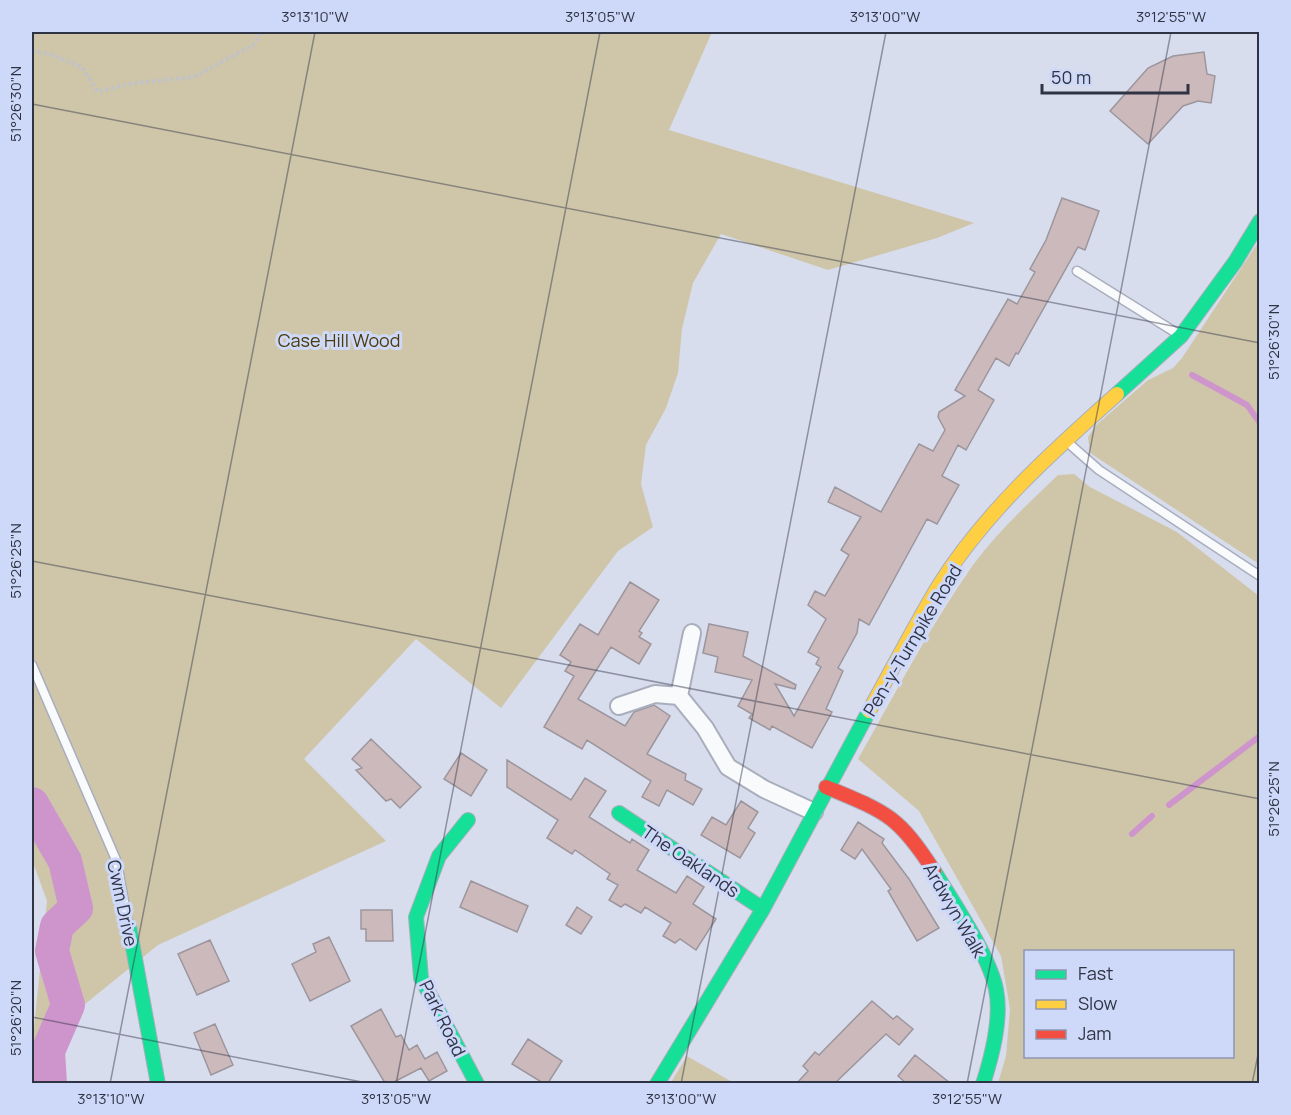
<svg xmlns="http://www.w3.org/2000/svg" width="1291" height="1115" font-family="Manrope,sans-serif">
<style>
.green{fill:#cfc6aa;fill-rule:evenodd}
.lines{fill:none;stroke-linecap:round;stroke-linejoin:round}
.stream{stroke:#ce95cc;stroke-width:6}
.river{stroke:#ce95cc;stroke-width:34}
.building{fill:#ccb9bc;stroke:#9c969c;stroke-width:1.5}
.lane-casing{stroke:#a9aebc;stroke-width:11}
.street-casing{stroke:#a9aebc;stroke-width:20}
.fast-casing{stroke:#a9aebc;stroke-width:16}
.slow-casing{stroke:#a9aebc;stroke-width:16}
.jam-casing{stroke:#a9aebc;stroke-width:16}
.path{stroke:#bfc2c9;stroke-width:4;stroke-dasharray:3 3;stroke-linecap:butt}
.lane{stroke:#f9fafc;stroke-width:8}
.street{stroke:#f9fafc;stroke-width:16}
.fast{stroke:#16e098;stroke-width:14}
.slow{stroke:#ffcf43;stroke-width:14}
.jam{stroke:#f24e42;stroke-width:14}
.ticks{fill:none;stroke:#2f3444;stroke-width:1.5;stroke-opacity:0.45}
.labels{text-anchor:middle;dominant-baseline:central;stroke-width:6;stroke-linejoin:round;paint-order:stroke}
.park-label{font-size:18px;fill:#4a3b09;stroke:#ced8f8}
.street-label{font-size:18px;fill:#2f3444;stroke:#ced8f8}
.neatline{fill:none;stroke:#2f3444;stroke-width:2}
.ticks-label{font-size:15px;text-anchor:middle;fill:#2f3444}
</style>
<rect width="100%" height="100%" fill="#d8ddee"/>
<path class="green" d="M32,32H712L669,130L974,223L937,238L828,270L721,234L693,283L682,329L678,373L666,408L646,445L641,484L653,527L618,551L501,708L416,639L304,759L386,841L158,945L32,1047L47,901L32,860Z
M1259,241V564L1090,453L1088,437L1095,426L1148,380L1173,368L1182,358Z
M1074,474L1090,487L1177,532L1259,596V1083H998L1006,1056L1010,1009L1001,956L919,811L858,759C895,694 930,626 973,565C997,532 1029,503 1058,475ZM1026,952H1232V1056H1026Z
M687,1056L734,1083L670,1084Z"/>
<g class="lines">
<path class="stream" d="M1192,375L1247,405L1260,423
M1169,805L1260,736
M1132,834L1152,816"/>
<path class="river" d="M32,804L65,861L76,908L57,926L52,951L68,1005L48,1051L50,1084"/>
</g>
<path class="building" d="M1204,52L1207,74L1215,76L1211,103L1198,101L1183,106L1148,144L1110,111L1148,68L1173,56Z
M1062,198L1099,211L1085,250L1078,247L1018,354L1016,353L1009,366L996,358L978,390L994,400L966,450L958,445L942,476L959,485L937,524L927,519L869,625L859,619L857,633L838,668L843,671L826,709L832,712L812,748L772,726L770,730L749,718L752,714L738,706L752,680L715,672L718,657L703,653L709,624L748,632L743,656L796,685L795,689L775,684L794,716L821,667L816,664L819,658L808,652L826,619L808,605L815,591L825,596L849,555L841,550L861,517L828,502L835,487L881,512L919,444L933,451L945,430L938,417L939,412L965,396L955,390L1008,299L1017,304L1035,272L1030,269L1046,240Z
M630,582L659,600L639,631L642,633L639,637L651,644L639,664L611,647L578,699L625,726L634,712L654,705L670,716L647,754L686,774L685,780L702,789L693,805L667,790L659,806L642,797L651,781L587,740L582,749L544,727L574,676L565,671L571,662L560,655L580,624L598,635Z
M371,739L421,787L400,808L391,799L386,801L356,770L362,768L352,759Z
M461,753L487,770L471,796L444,779Z
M507,760L571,800L585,778L606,791L589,817L630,843L632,839L649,850L637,870L676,893L687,876L704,887L693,904L716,919L696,950L680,939L675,943L663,936L671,923L645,907L641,913L625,904L621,907L609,900L618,885L607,879L610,874L575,850L572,854L547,838L558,820L507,787Z
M741,801L758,812L748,828L755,833L740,858L701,835L712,817L726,825Z
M858,822L884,839L882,843L909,879L939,928L917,941L888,891L891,889L862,849L855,859L841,850Z
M471,881L528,906L517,932L460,907Z
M577,907L592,917L581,934L566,925Z
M361,910H392L393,941H366V929H361Z
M329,937L350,981L310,1001L292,964L316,952L313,944Z
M210,940L229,981L197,995L178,954Z
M872,1001L893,1019L897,1016L913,1029L899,1045L886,1034L835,1083H797L808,1071L803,1066L815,1052L819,1055Z
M381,1009L396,1037L401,1035L409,1050L417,1045L425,1059L437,1052L447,1071L429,1081L421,1068L392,1083H385L351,1026Z
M215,1024L233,1065L211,1075L194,1033Z
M528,1039L562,1061L548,1083H543L512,1064Z
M915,1055L950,1083H906L898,1076Z"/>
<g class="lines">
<defs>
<path id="lane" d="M1077,271L1178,334
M1066,441L1099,470L1260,576
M32,665L117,862L128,925"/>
<path id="street" d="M692,633L679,696L705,728L728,767L764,789L814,812
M619,706L655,694L679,696"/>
<path id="fast" d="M1117,394L1181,336L1235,262L1260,221
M619,813L763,909
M468,820L439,856L416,917L421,978L477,1084
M934,871C953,902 989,955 996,989C1002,1019 992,1056 983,1084
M129,926L158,1084
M657,1084L763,909L869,711"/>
<path id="slow" d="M869,711C892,670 914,627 938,587C984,513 1052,452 1117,394"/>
<path id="jam" d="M826,787C886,812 898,815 934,871"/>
</defs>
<use href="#lane" class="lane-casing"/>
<use href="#street" class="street-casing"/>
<use href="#fast" class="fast-casing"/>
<use href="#slow" class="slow-casing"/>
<use href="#jam" class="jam-casing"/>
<path class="path" d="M32,51L49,54L82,67L98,92L128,84L194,77L253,45L262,32"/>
<use href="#lane" class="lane"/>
<use href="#street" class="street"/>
<use href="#fast" class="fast"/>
<use href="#slow" class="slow"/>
<use href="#jam" class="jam"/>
</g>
<path class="ticks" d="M32,104L1260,343M32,561L1260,799M32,1017L372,1084M110,1084L315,32M396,1084L600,32M681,1084L886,32M967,1084L1171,32M1252,1084L1260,1045"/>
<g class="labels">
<g class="park-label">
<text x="339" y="340">Case Hill Wood</text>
</g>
<g class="street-label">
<text transform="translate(912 640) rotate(-59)">Pen-y-Turnpike Road</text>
<text transform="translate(691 861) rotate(34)">The Oaklands</text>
<text transform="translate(123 903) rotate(78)">Cwm Drive</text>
<text transform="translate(955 910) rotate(60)">Ardwyn Walk</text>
<text transform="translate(443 1018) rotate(64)">Park Road</text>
</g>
</g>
<rect width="1291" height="1115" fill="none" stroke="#ced8f8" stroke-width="66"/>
<rect x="1024" y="950" width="210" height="108" fill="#ced8f8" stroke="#8e96b0" stroke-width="1.5"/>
<rect x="1036" y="970" width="30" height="9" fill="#16e098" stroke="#8e96b0" stroke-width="1.5"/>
<text x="1078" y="980" font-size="18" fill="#2f3444">Fast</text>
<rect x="1036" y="1000" width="30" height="9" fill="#ffcf43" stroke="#8e96b0" stroke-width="1.5"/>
<text x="1078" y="1010" font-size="18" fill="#2f3444">Slow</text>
<rect x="1036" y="1030" width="30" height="9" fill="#f24e42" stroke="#8e96b0" stroke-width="1.5"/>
<text x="1078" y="1040" font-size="18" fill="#2f3444">Jam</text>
<path d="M1042 84v9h146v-9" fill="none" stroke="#2f3444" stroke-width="3"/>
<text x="1051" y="84" font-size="18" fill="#2f3444" stroke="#ced8f8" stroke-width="4.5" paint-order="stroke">50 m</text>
<rect x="33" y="33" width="1225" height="1049" class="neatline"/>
<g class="ticks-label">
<text x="315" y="22">3°13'10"W</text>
<text x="600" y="22">3°13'05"W</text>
<text x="885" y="22">3°13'00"W</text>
<text x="1171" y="22">3°12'55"W</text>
<text transform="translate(16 104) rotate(-90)" y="5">51°26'30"N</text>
<text transform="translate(1274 342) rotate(-90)" y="5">51°26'30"N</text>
<text transform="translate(16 561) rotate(-90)" y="5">51°26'25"N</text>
<text transform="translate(1274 799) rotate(-90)" y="5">51°26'25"N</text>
<text transform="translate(16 1018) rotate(-90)" y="5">51°26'20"N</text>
<text x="111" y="1104">3°13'10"W</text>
<text x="396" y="1104">3°13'05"W</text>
<text x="681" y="1104">3°13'00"W</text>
<text x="967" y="1104">3°12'55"W</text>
</g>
</svg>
